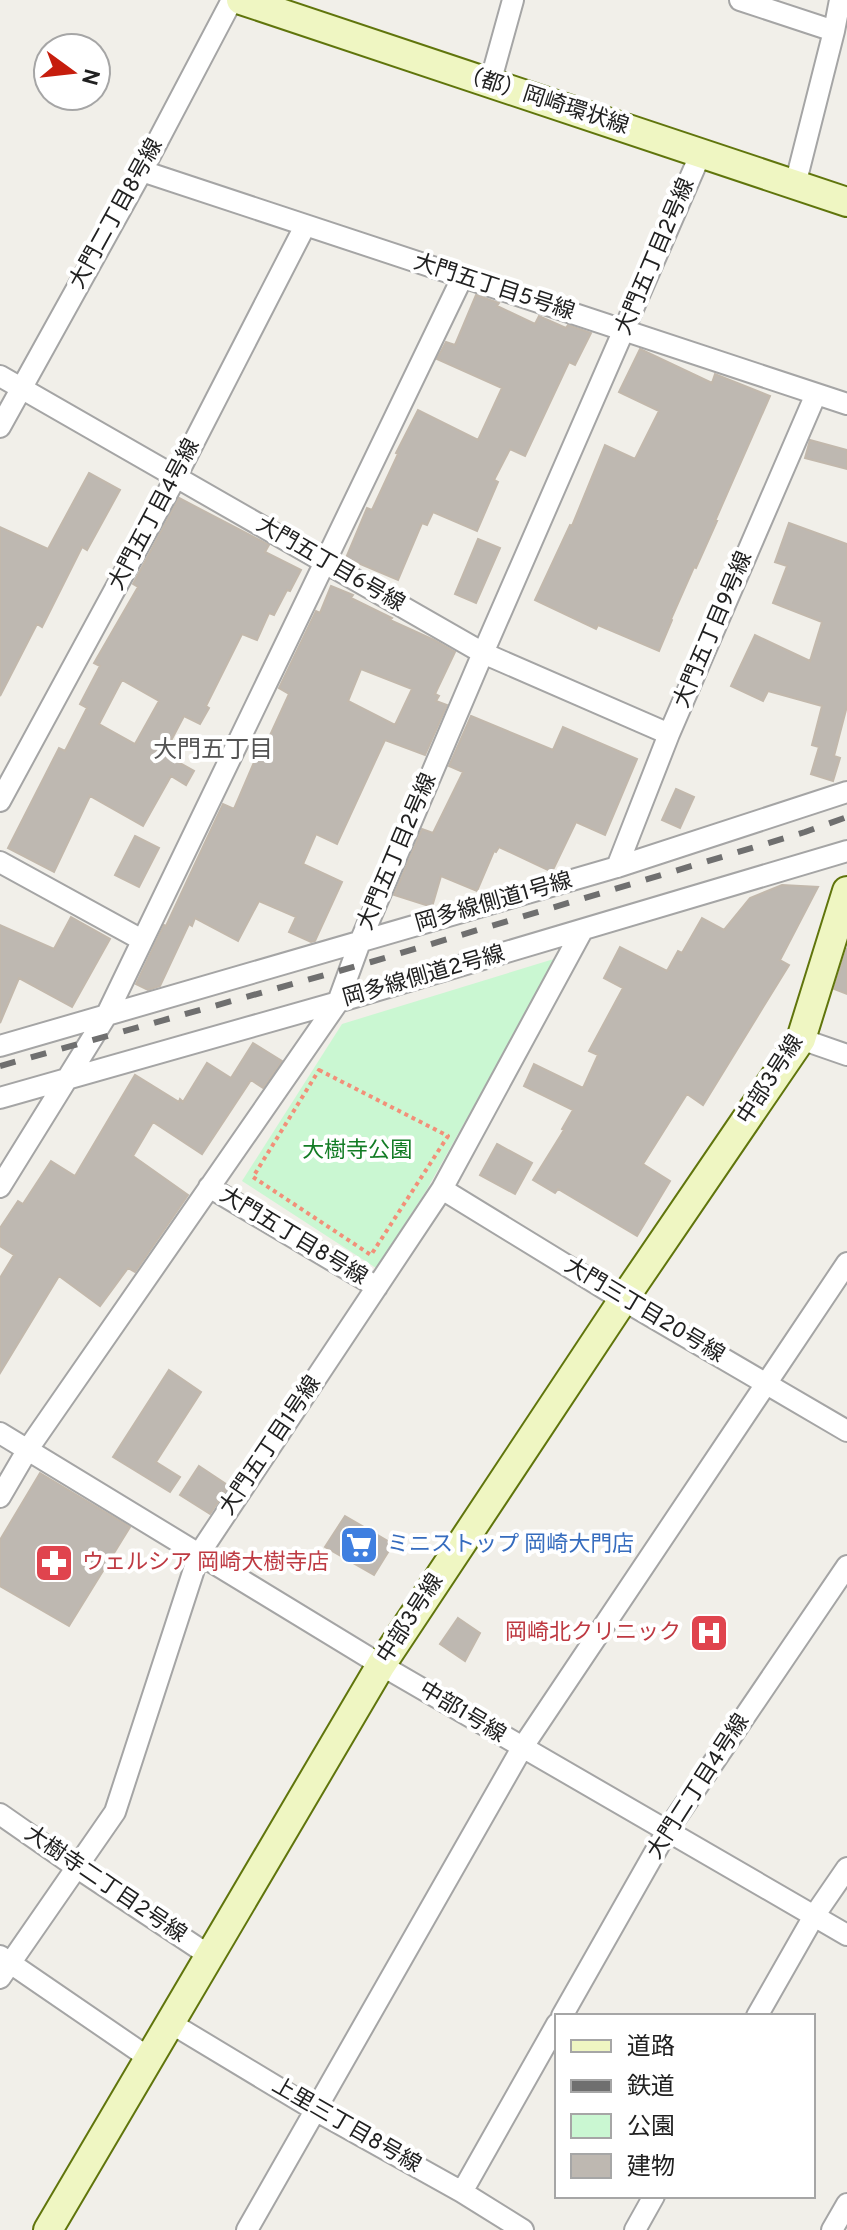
<svg xmlns="http://www.w3.org/2000/svg" width="847" height="2230" font-family="Overpass,'Noto Sans JP',sans-serif">
<style>
.park{fill:#caf7d2}
.building{fill:#beb8b1;stroke:#c2b8ac;stroke-width:2;fill-rule:evenodd}
.lines{fill:none;stroke-linecap:round;stroke-linejoin:round}
.street-casing{stroke:#a5a5a5;stroke-width:24}
.secondary-casing{stroke:#60750c;stroke-width:32}
.path{stroke:#f29079;stroke-width:4;stroke-dasharray:4 4;stroke-linecap:butt}
.street{stroke:#fff;stroke-width:20}
.secondary{stroke:#eff6c2;stroke-width:28}
.rail{stroke:#6f6f6f;stroke-width:6;stroke-dasharray:16 16;stroke-linecap:butt}
.labels{text-anchor:middle;dominant-baseline:central;stroke-width:8;stroke-linejoin:round;paint-order:stroke}
.street-label{font-size:22px;fill:#212121;stroke:#fff}
.park-label{font-size:22px;fill:#137c25;stroke:#fff}
.shop-label{font-size:22px;fill:#366cbe;stroke:#fff;text-anchor:start}
.health-label{font-size:22px;fill:#be3a42;stroke:#fff;text-anchor:start}
.neighbourhood-label{font-size:24px;fill:#545454;stroke:#fff}
</style>
<rect width="100%" height="100%" fill="#f1efe9"/>
<path class="park" d="M557,958L426,1191L376,1268L242,1181L342,1024Z"/>
<path class="building" d="M476,295L499,303L497,306L535,324L539,316L566,328L568,325L591,333L575,365L569,362L525,456L510,449L494,480L498,482L477,531L433,512L427,525L422,523L398,580L346,558L367,508L372,510L398,454L396,453L418,410L478,440L502,388L437,359L446,342L455,345Z
M640,349L712,383L715,374L770,396L715,521H717L696,568L694,567L671,619L672,620L659,651L598,625L596,629L535,600L570,525L572,526L605,445L635,459L659,411L619,392Z
M810,440L847,450V469L805,458Z
M89,473L120,490L87,550L82,547L42,627L37,624L0,696V527L48,549Z
M179,498L269,545L265,552L301,570L290,591L287,590L274,615L269,613L257,640L242,634L206,706L209,708L200,724L184,716L164,754L194,771L186,785L171,776L143,826L90,796L54,872L8,848L59,748L65,751L87,708L80,704L100,666L94,663L138,587L133,584ZM122,680L159,701L135,744L99,724Z
M789,523L847,544V706L834,756L840,758L833,781L811,774L819,747L812,745L822,706L768,691L763,701L731,686L755,635L810,661L822,622L773,603L787,566L775,562Z
M478,539L500,548L476,603L455,594Z
M331,586L353,595L351,598L392,618L390,620L434,640L455,652L435,694L439,696L436,701L447,705L425,755L385,740L337,844L316,834L303,864L342,882L315,941L311,942L289,932L296,917L259,901L238,941L195,918L192,926L189,924L160,986L148,990L136,984L164,925L166,926L223,804L234,809L258,753L261,755L289,694L279,688L316,611L320,613ZM361,669L412,689L395,725L348,701Z
M471,716L553,750L563,727L637,759L605,835L576,822L552,872L499,847L496,852L494,851L477,891L441,876L432,907L394,895L422,829L433,833L463,772L449,766Z
M676,789L694,797L680,828L662,820Z
M135,836L159,848L139,887L115,875Z
M782,885L818,887L780,960L789,965L703,1105L687,1094L643,1164L670,1181L637,1236L558,1189L555,1193L533,1180L564,1130L562,1129L573,1110L524,1086L534,1064L583,1088L598,1055L589,1051L623,988L604,978L620,947L667,971L678,951L682,953L702,918L724,930L750,898Z
M71,917L110,939L72,1007L19,978L0,1023V925L54,949Z
M847,948V994L834,989Z
M253,1043L282,1061L263,1088L251,1080L202,1154L153,1122L133,1156L188,1195L135,1272L128,1268L100,1306L59,1276L0,1373V1278L14,1255L0,1246V1228L18,1201L23,1204L51,1161L75,1176L135,1075L179,1102L180,1099L183,1102L207,1063L231,1078Z
M497,1144L532,1163L515,1194L480,1175Z
M169,1370L201,1392L156,1462L180,1477L170,1492L113,1457Z
M199,1466L229,1486L210,1514L180,1495Z
M40,1473L130,1527L69,1626L0,1586V1540Z
M345,1516L393,1544L374,1575L325,1547Z
M458,1618L480,1633L465,1661L440,1644Z"/>
<g class="lines">
<defs>
<path id="street" d="M740,0L834,31
M490,83L513,0
M142,171L847,404
M795,185L834,31L840,0
M0,376L483,653L669,734
M0,427L142,171L232,0
M0,801L176,477L305,226
M0,862L142,940
M617,867L669,734L816,394
M801,1039L847,1055
M0,1046L617,867L847,792
M0,1098L338,1002L847,851
M0,1187L106,1016L462,278
M209,1187L377,1287
M442,1189L623,1300L847,1431
M0,1433L381,1665L847,1935
M0,1497L28,1449L338,1002L360,942L483,653L701,153
M0,1814L76,1867L210,1956
M0,1956L149,2058
M0,1978L115,1812L199,1554L442,1189L582,931
M562,2016L667,1831L847,1566
M757,2016L814,1916L847,1868
M169,2022L315,2110L462,2192L523,2230
M462,2192L557,2024
M247,2230L522,1748L847,1263
M635,2230L654,2196
M832,2230L847,2204"/>
<path id="secondary" d="M241,0L847,202
M48,2230L381,1665L623,1300L801,1039L847,891"/>
</defs>
<use href="#street" class="street-casing"/>
<use href="#secondary" class="secondary-casing"/>
<path class="path" d="M319,1070L448,1136L371,1255L253,1177Z"/>
<use href="#street" class="street"/>
<use href="#secondary" class="secondary"/>
<path class="rail" d="M0,1066L371,962L805,832L847,817"/>
</g>
<defs>
<symbol id="supermarket-square" viewBox="-11 -11 22 22"><rect x="-9" y="-9" width="18" height="18" rx="4" fill="#3f7fe0" stroke="#fff"/><path d="M-6-5.5h2.5l.6 2H6L4.5 2H-2.5L-4.4-4H-6ZM-1.5 3.2a1.3 1.3 0 1 0 .1 0ZM3 3.2a1.3 1.3 0 1 0 .1 0Z" fill="#fff"/></symbol>
<symbol id="pharmacy-square" viewBox="-11 -11 22 22"><rect x="-9" y="-9" width="18" height="18" rx="4" fill="#e0444e" stroke="#fff"/><path d="M-2-6h4v4h4v4h-4v4h-4v-4h-4v-4h4Z" fill="#fff"/></symbol>
<symbol id="hospital-square" viewBox="-11 -11 22 22"><rect x="-9" y="-9" width="18" height="18" rx="4" fill="#e0444e" stroke="#fff"/><path d="M-5-5h3v3.5h4V-5h3V5h-3V1.5h-4V5h-3Z" fill="#fff"/></symbol>
</defs>
<g fill-rule="evenodd">
<use href="#supermarket-square" x="337" y="1523" width="44" height="44"/>
<use href="#pharmacy-square" x="32" y="1541" width="44" height="44"/>
<use href="#hospital-square" x="687" y="1611" width="44" height="44"/>
</g>
<g class="labels">
<g class="street-label">
<text transform="translate(544 101) rotate(18)">（都）岡崎環状線</text>
<text transform="translate(117 214) rotate(-61)">大門二丁目8号線</text>
<text transform="translate(656 257) rotate(-67)">大門五丁目2号線</text>
<text transform="translate(494 288) rotate(18)">大門五丁目5号線</text>
<text transform="translate(155 515) rotate(-62)">大門五丁目4号線</text>
<text transform="translate(330 565) rotate(30)">大門五丁目6号線</text>
<text transform="translate(714 630) rotate(-67)">大門五丁目9号線</text>
<text transform="translate(398 852) rotate(-67)">大門五丁目2号線</text>
<text transform="translate(494 903) rotate(-16)">岡多線側道1号線</text>
<text transform="translate(424 977) rotate(-16)">岡多線側道2号線</text>
<text transform="translate(771 1080) rotate(-57)">中部3号線</text>
<text transform="translate(293 1237) rotate(31)">大門五丁目8号線</text>
<text transform="translate(644 1311) rotate(31)">大門三丁目20号線</text>
<text transform="translate(271 1446) rotate(-56)">大門五丁目1号線</text>
<text transform="translate(411 1619) rotate(-57)">中部3号線</text>
<text transform="translate(462 1713) rotate(31)">中部1号線</text>
<text transform="translate(699 1787) rotate(-57)">大門二丁目4号線</text>
<text transform="translate(105 1885) rotate(34)">大樹寺二丁目2号線</text>
<text transform="translate(346 2126) rotate(30)">上里三丁目8号線</text>
</g>
<g class="park-label">
<text x="357" y="1151">大樹寺公園</text>
</g>
<g class="shop-label">
<text x="387" y="1545">ミニストップ 岡崎大門店</text>
</g>
<g class="health-label">
<text x="82" y="1563">ウェルシア 岡崎大樹寺店</text>
<text x="681" y="1633" text-anchor="end">岡崎北クリニック</text>
</g>
<g class="neighbourhood-label">
<text x="213" y="751">大門五丁目</text>
</g>
</g>
<rect x="555" y="2014" width="260" height="184" fill="#ffffff" stroke="#a6a6a6" stroke-width="2"/>
<rect x="571" y="2040" width="40" height="12" fill="#eff6c2" stroke="#a6a6a6" stroke-width="2"/>
<text x="627" y="2054" font-size="24" fill="#212121">道路</text>
<rect x="571" y="2080" width="40" height="12" fill="#6f6f6f" stroke="#a6a6a6" stroke-width="2"/>
<text x="627" y="2094" font-size="24" fill="#212121">鉄道</text>
<rect x="571" y="2114" width="40" height="24" fill="#caf7d2" stroke="#a6a6a6" stroke-width="2"/>
<text x="627" y="2134" font-size="24" fill="#212121">公園</text>
<rect x="571" y="2154" width="40" height="24" fill="#beb8b1" stroke="#a6a6a6" stroke-width="2"/>
<text x="627" y="2174" font-size="24" fill="#212121">建物</text>
<g transform="translate(72 72) rotate(105)"><circle r="38" fill="#ffffff" stroke="#a6a6a6" stroke-width="2"/>
<path d="M0-6L14 30L0 20L-14 30Z" fill="#c61d0d"/>
<text y="-12" font-size="22" font-weight="bold" text-anchor="middle" fill="#212121">N</text>
</g>
</svg>
